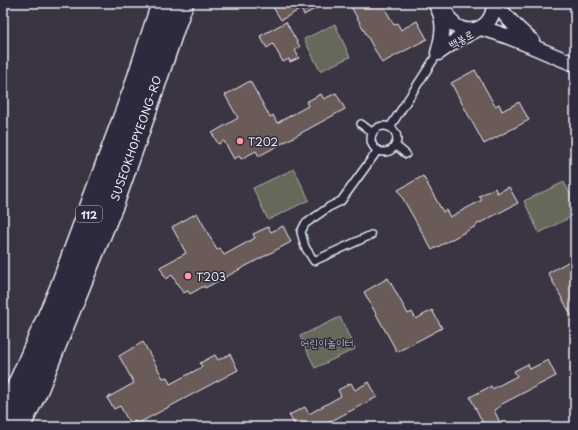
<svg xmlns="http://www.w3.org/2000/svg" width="578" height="430" font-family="'Playpen Sans','Poor Story',sans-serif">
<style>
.green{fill:#66695a;stroke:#a7ada9}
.building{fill:#6a5a58;stroke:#e8f1f8}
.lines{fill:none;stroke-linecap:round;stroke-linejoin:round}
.service-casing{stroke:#e8f1f8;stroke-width:10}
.minor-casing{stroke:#e8f1f8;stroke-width:17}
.trunk-casing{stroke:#e8f1f8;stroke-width:25}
.service{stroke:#2f2a3d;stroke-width:7}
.minor{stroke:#2f2a3d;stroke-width:14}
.trunk{stroke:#2f2a3d;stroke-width:22}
.poi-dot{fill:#ff9aa2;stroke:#2f2a3d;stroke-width:1.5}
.labels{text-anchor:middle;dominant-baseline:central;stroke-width:3;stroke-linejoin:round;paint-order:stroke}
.shield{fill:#2f2a3d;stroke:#b0b5c0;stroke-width:1}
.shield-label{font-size:10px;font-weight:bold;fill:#e8f1f8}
.street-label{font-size:11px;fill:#e8f1f8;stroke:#2f2a3d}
.poi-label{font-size:11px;fill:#e8f1f8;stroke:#2f2a3d;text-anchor:start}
.park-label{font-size:11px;fill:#aeb4b1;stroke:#2f2a3d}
</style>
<rect width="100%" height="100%" fill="#3b3442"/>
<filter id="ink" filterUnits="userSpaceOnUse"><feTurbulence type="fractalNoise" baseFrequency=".025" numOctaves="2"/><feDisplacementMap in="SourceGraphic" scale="8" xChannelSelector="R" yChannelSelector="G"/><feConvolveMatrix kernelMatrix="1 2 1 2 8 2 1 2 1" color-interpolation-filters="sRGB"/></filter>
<g filter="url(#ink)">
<path class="green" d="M335,24L350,57L320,71L304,39Z
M294,169L309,200L268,220L253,188Z
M564,182L575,204V215L539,233L524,201Z
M340,317L355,349L315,368L300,336Z"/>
<path class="building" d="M279,3H325L304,15L301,9L281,20L273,7Z
M349,3H382L394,25L397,23L401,30L417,21L427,39L382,63Z
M286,22L300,47L295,50L299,58L290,62L289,59L283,62L273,44L267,48L260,36Z
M475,70L495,106L499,104L502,111L519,102L529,120L484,144L451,83Z
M250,81L270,117L273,115L277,123L308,106L306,102L321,94L324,99L336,93L345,109L259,156L256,151L241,159L239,156L234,159L224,141L218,144L212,133L238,118L225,95Z
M423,176L443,212L446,210L450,217L482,200L479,196L495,188L497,193L509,187L518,203L476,225V226L432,250L398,190Z
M197,213L217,250L220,248L224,255L255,238L253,234L268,227L271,232L283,226L291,242L205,288L204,286L190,294L188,291L183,293L172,275L166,279L160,267L186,253L172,227Z
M575,258V322L548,273Z
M388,278L408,314L412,312L416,319L432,310L442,328L397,352L364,292Z
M143,342L163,378L167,377L170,384L202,367L200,363L215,355L218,360L230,354L238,370L137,424L135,421L130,424L120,406L114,409L107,398L134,383L119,356Z
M548,360L556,376L500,405L501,406L494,410L502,427H485L470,397L491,386L492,389L517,376L514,371L528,364L530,369Z
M369,382L377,397L320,427H296L289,415L305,407L309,414L341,396L338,390L351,383L355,390Z"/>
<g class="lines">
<defs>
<path id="service" d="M361,124L373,133
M371 139a13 13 0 1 1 26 0a13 13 0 1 1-26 0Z
M390,127L438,53
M395,145L406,154
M371,235L314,261L305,247L301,232L305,224L329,207L341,201L378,150"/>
<path id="minor" d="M435,3C446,20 443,35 438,53L457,40L480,28C514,36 542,52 575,64
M495,3C498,8 502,11 506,16C514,25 522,33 532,41
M445,5C448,40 494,38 494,3"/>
<g id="trunk">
<path d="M3,420L13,399L60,291L135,89L163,3"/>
<path id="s1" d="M18,427L36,391L113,202L144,114L174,25L182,3"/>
</g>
</defs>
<use href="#service" class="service-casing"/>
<use href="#minor" class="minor-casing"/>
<use href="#trunk" class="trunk-casing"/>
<use href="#service" class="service"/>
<use href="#minor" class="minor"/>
<use href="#trunk" class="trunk"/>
</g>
</g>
<g class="poi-dot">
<circle cx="240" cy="141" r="4"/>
<circle cx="188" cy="276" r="4"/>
</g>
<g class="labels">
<rect class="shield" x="76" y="206" width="26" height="16" rx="3"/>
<g class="shield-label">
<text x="89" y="214">112</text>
</g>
<g class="street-label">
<text transform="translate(461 39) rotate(-29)">백봉로</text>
<text stroke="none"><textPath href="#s1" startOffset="312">SUSEOKHOPYEONG-RO</textPath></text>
</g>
<g class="poi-label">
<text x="248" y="141">T202</text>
<text x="196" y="276">T203</text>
</g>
<g class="park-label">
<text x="327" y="342">어린이놀이터</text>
</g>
</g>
<rect width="578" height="430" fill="none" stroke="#2f2a3d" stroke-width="16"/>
<rect x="8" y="8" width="562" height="414" fill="none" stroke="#e8f1f8" stroke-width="1.5" filter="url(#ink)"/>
</svg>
